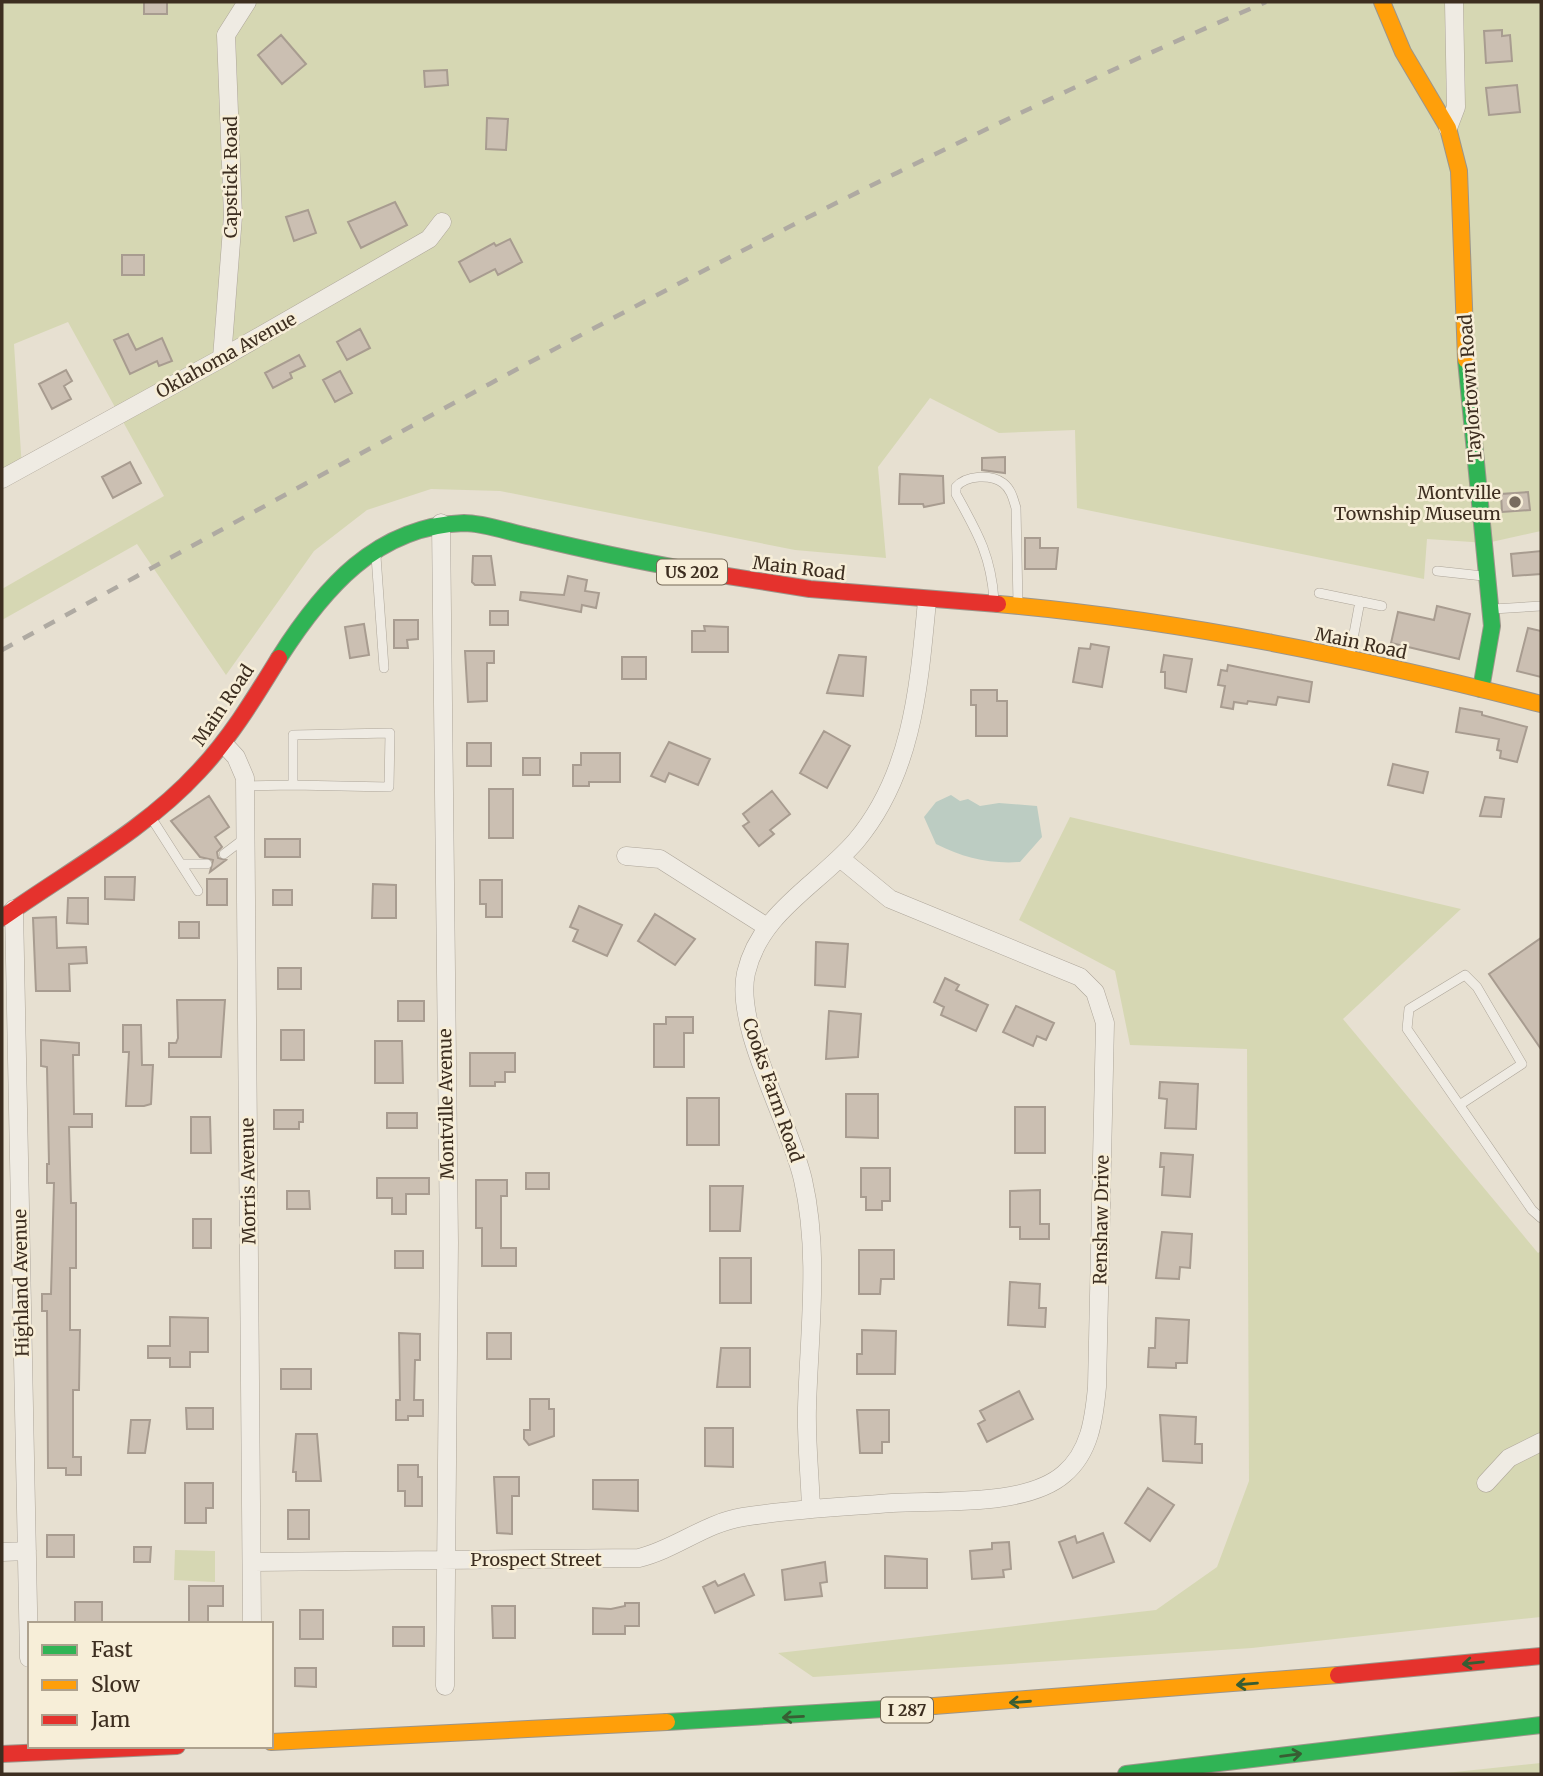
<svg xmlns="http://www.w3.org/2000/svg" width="1543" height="1776" font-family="Merriweather,serif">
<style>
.green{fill:#d6d7b3}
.water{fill:#bcccc2}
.building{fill:#cbbfb2;stroke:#a89c90;stroke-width:2}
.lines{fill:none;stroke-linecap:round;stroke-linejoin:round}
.lane-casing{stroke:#ada599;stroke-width:10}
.street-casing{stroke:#ada599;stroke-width:19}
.fast-casing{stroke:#9c958a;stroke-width:18}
.slow-casing{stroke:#9c958a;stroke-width:18}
.jam-casing{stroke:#9c958a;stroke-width:18}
.lane{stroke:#efebe3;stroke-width:9}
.street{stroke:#efebe3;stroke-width:18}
.fast{stroke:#30b455;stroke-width:16}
.slow{stroke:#ff9f0a;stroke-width:16}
.jam{stroke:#e5322d;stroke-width:16}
.rail{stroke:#afaaa2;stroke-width:4.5;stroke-dasharray:12 12;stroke-linecap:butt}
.oneway{stroke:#385d33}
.poi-dot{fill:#786c5e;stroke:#f7eed8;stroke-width:2.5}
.labels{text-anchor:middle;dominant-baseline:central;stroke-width:5;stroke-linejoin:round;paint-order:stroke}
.shield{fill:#f7eed8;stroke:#756857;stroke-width:2}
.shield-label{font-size:16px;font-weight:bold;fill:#3d2e20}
.street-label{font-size:18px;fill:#3d2e20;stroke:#f7eed8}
.poi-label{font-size:18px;fill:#3d2e20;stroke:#f7eed8;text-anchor:end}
</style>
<rect width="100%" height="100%" fill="#e7e0d1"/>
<path class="green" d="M2,2H1541V531L1487,543L1427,539L1424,579L1077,508L1075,430L999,433L930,398L878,467L886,558L795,550L500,491L431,489L367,510L314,551L226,675L137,544L2,620V589L164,496L68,322L14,344L22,469L2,480Z
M1070,817L1461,909L1343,1019L1538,1253L1541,1251V1617L1252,1648L813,1677L778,1653L1156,1610L1217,1567L1249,1481L1247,1049L1130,1045L1115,971L1019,920Z
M175,1550L215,1551V1582L174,1580Z
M1541,1763V1774H1436Z"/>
<path class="water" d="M951,795L960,801L968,799L980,806L999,803L1037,806L1042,837L1020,862C989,864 964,858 936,844L924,817L936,802Z"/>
<path class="building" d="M144,2H167V14H144Z
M1502,30V36L1510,35L1512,61L1486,63L1484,31Z
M281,35L306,64L282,84L258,55Z
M447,70L448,85L425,87L424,71Z
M1517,85L1520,112L1489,115L1486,88Z
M487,118L508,119L506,150L486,149Z
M395,202L407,225L361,248L348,222Z
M308,210L316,233L294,241L286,217Z
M510,239L522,262L498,275L495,269L470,282L459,262L494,243L496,246Z
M122,255H144V275H122Z
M360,329L370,348L347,360L337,342Z
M128,334L136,350L162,338L172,361L159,366L157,361L130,374L114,340Z
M299,355L305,366L290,373L292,378L273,388L265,373Z
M66,370L72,381L64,386L71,399L52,409L39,384Z
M340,371L352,393L335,402L323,380Z
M1005,457V473L982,470V458Z
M130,462L141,483L113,498L102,477Z
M900,474L943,476L944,503L924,507L923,504H899Z
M1528,492L1530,510L1502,512L1501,494Z
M1025,538H1040V548H1058L1056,569H1025Z
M1541,551V574L1513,576L1511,554Z
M473,556H491L495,585H475L472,582Z
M568,576L587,580L585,591L599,593L596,608L582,605L581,612L520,600L521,592L564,595Z
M1437,606L1470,614L1459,659L1391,643L1398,612L1434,620Z
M490,611H508V625H490Z
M394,620H418V639L407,640L408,648H394Z
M364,624L369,655L350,658L345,627Z
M704,626L728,627V652H692V631H705Z
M1528,628L1541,631V677L1517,671Z
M1091,644L1109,647L1102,687L1073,682L1079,648L1090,649Z
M465,651H494V663H487V701L468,702Z
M839,655L866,657L863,696L827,693Z
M1164,655L1192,659L1186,692L1165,688V672H1161Z
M622,657H646V679H622Z
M1228,665L1312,682L1309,702L1278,697L1276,705L1248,701L1247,704L1234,702L1233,709L1221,707L1225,686L1218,685L1221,670L1227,671Z
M971,690H997V701H1007V736H976V705H971Z
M1460,708L1482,712V715L1527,727L1517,762L1500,758L1501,751L1497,750L1499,739L1456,732Z
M824,731L850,746L827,788L800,773Z
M669,742L710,759L698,785L669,773L665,782L651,776Z
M467,743H491V766H467Z
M581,753H620V782H589V786H573V765H581Z
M523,758H540V775H523Z
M1393,764L1428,772L1423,793L1388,785Z
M489,789H513V838H489Z
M772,791L790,814L770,830L774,834L759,846L743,826L749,822L743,814Z
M209,796L229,827L215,837L222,847L217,852L218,858L226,860L210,872L213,860L200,857L171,821Z
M1485,797L1504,799L1501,817L1480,816Z
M265,839H300V857H265Z
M105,877H135L134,900L105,899Z
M207,879H227V905H207Z
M480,880H502V917H486V904H480Z
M373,884L396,885V918H372Z
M273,890H292V905H273Z
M68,898H88V924L67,923Z
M579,906L622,925L607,956L573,941L578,930L570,927Z
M655,914L695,939L675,965L638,941Z
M56,917L57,948L86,947L87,963L69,964L70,991H36L33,918Z
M179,922H199V938H179Z
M1541,938V1049L1489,974Z
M816,942L848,944L845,987L815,985Z
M278,968H301V989H278Z
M945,978L959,985L956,990L988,1005L976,1031L941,1015L944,1007L934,1002Z
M177,1000H225L221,1057H169V1043H176L178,1038Z
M398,1001H424V1021H398Z
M1016,1006L1054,1023L1046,1040L1037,1036L1033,1046L1003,1032Z
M829,1011L861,1014L858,1057L826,1059Z
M666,1017H693V1033H684V1067H654V1024H666Z
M123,1025H141L142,1065H153L151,1104L144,1106H126L129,1052H123Z
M281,1030H304V1060H281Z
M41,1040L79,1043V1055H73L74,1114H92V1127H69L71,1203H76V1268H70V1330H80L79,1390H73V1457H81V1475H66V1468H48L47,1311H42V1294H51L54,1183H47V1164H49L47,1067L41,1066Z
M375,1041H402L403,1083H375Z
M470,1053H515V1072H505V1082H495V1086H470Z
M1160,1082L1198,1084L1196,1129L1165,1128L1167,1099L1159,1098Z
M846,1094H878V1138L846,1137Z
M687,1098H719V1145H687Z
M1015,1107H1045V1153H1015Z
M274,1110H303V1122H299V1129H274Z
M387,1113H417V1128H387Z
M191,1117H210L211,1153H191Z
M1161,1153L1193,1155L1190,1197L1162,1195L1164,1167H1160Z
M861,1168H890V1201H882V1210H866V1197H861Z
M526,1173H549V1189H526Z
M377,1178H429V1194H406V1214H392V1198H377Z
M476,1180H507V1196H501V1248H516V1266H482V1228H476Z
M710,1186H743L740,1231H710Z
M1040,1190V1224H1049V1239H1020V1227H1010V1191Z
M287,1191H309L310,1209H287Z
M193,1219H211V1248H193Z
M1162,1232L1192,1234L1190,1268L1180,1267L1179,1279L1156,1278Z
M859,1250H894V1279H881L880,1294H859Z
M395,1251H423V1268H395Z
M720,1258H751V1303H720Z
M1010,1282L1040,1284L1039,1308H1046L1045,1327L1008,1325Z
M170,1317L208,1318V1352H190V1367H170V1358H148V1346H170Z
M1156,1318L1189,1320L1187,1363H1176V1368L1148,1367L1149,1348H1155Z
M862,1330L896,1331L895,1374H857V1354H862Z
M399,1333L420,1334V1360H415L414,1400H423V1416H408V1420H396V1400H400Z
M487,1333H511V1359H487Z
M721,1348H750V1387H717Z
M281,1369H311V1389H281Z
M1019,1391L1033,1419L987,1442L978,1424L985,1420L980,1411Z
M530,1399H549V1409H554V1436L529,1445L524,1439V1430H530Z
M186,1408H213V1429H187Z
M857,1410H889V1442H882V1453H860Z
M1160,1415L1196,1417L1195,1444H1202V1463L1163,1461Z
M131,1420H150L145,1453H128Z
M705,1428H733V1467L705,1466Z
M296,1434H317L321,1481H296V1472H293Z
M398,1465H418V1477H422V1506H405V1491H398Z
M494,1477H519V1496H512V1534L497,1533Z
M593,1480H638V1511L593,1509Z
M185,1483H213V1508H206V1523H185Z
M1148,1488L1174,1505L1150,1541L1125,1523Z
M288,1510H309V1539H288Z
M1103,1533L1114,1562L1073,1578L1059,1542L1075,1536L1077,1543Z
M47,1535H74V1557H47Z
M1009,1542L1011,1569L1003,1570L1004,1577L972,1579L970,1551L992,1549V1543Z
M134,1547H151L150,1562H134Z
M885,1556L927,1559V1588H885Z
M825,1562L827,1582L820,1583L822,1596L785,1600L782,1570Z
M744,1574L754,1595L715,1613L703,1587L715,1581L718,1586Z
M189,1586H223V1606H208V1623H189Z
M75,1602H102V1624H75Z
M625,1603H639V1626H625V1634H593V1608L611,1609L625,1606Z
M492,1606H515V1638H493Z
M300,1610H323V1639H300Z
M393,1627H424V1646H393Z
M295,1668H316V1687L295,1686Z"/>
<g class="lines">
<defs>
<path id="lane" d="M376,556L384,668
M1437,571L1483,576
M1319,593L1382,606
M994,600C991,555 977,532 956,494V487C966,475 991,474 1003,483C1011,489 1013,498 1016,508L1018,604
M1493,609L1541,606
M1350,655L1360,601
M245,786L293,785V735L390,733L389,787L293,785
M152,819L198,891
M224,854L245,838
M182,864H207
M1461,1104L1522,1064L1477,987L1465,975L1409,1009L1407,1029L1532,1210L1541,1218"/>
<path id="street" d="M1448,128L1456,107L1454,2
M222,358L233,216L226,35L247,2
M2,479L222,358L429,239L442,222
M441,523L449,1242L445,1686
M224,744L236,757L245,778L252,1624
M626,856L660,859L767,927
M14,909L29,1658
M1486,1483L1509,1458L1541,1442
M811,1509C810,1475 806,1441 807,1408C809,1333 820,1254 803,1180C790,1122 734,1027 746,973C760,912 818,885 856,841C913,773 919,685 927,601
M2,1552L27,1551
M252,1562L639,1558C676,1549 705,1523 743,1517C793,1509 843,1507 892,1503C940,1500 1026,1507 1064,1474C1090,1452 1094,1419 1097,1387L1105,1023L1095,992L1080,977L890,899L840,858"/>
<path id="fast" d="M1466,360L1492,626L1481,689
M279,658C323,589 376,526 464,523C485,523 511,533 532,537C582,549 632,560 683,569
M667,1722L934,1706
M1126,1774L1541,1725"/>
<path id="slow" d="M1382,2L1403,52L1448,128L1459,171L1466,360
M998,604C1181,620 1363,658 1541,704
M934,1706L1338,1675
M271,1742L667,1722"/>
<path id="jam" d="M683,569L810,589L998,604
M2,918C68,871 144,831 199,771C231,737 255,697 279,658
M1338,1675L1541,1656
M2,1754L177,1746"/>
</defs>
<use href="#lane" class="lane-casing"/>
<use href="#street" class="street-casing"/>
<use href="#fast" class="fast-casing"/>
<use href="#slow" class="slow-casing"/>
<use href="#jam" class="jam-casing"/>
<use href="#lane" class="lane"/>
<use href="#street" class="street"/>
<use href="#fast" class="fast"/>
<use href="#slow" class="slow"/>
<use href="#jam" class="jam"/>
<path class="rail" d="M2,650C418,423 830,189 1266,2"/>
</g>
<defs><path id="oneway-shaft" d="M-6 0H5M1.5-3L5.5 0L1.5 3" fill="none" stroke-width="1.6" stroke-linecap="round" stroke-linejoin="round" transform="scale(1.75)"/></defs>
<g class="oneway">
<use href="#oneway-shaft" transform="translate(1473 1663) rotate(174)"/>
<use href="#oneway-shaft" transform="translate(1247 1684) rotate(175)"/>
<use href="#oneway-shaft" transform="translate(1020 1702) rotate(176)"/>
<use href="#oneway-shaft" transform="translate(793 1717) rotate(177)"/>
<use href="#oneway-shaft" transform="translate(1291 1755) rotate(-7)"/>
</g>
<circle class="poi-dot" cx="1515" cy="502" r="7"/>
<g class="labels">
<g class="shield">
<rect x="657" y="559.5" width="70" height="25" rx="5"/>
<rect x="881" y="1697.5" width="52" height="25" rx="5"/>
</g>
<g class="shield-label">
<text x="692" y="572">US 202</text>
<text x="907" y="1710">I 287</text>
</g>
<g class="street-label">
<text transform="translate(230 177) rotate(-90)">Capstick Road</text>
<text transform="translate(226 355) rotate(-29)">Oklahoma Avenue</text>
<text transform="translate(1470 388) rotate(-94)">Taylortown Road</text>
<text transform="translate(799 568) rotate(7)">Main Road</text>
<text transform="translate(1361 643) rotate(12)">Main Road</text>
<text transform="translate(223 705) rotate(-56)">Main Road</text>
<text transform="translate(773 1090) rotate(71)">Cooks Farm Road</text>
<text transform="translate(446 1104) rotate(-91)">Montville Avenue</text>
<text transform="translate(248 1181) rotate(-91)">Morris Avenue</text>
<text transform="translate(1101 1220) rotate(-89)">Renshaw Drive</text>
<text transform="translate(21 1283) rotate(-91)">Highland Avenue</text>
<text x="536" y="1559">Prospect Street</text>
</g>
<g class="poi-label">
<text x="1501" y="492">Montville<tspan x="1501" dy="21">Township Museum</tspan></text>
</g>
</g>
<rect width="1543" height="1776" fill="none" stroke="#3d2e20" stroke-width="7"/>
<rect x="28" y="1622" width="245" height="126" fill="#f7eed8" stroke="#ada18e" stroke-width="2"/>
<rect x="42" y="1645" width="35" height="10" fill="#30b455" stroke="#ada18e" stroke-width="2"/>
<text x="91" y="1657" font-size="21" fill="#3d2e20">Fast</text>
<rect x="42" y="1680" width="35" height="10" fill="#ff9f0a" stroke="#ada18e" stroke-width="2"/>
<text x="91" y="1692" font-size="21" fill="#3d2e20">Slow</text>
<rect x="42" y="1715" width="35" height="10" fill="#e5322d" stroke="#ada18e" stroke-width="2"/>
<text x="91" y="1727" font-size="21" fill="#3d2e20">Jam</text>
</svg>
